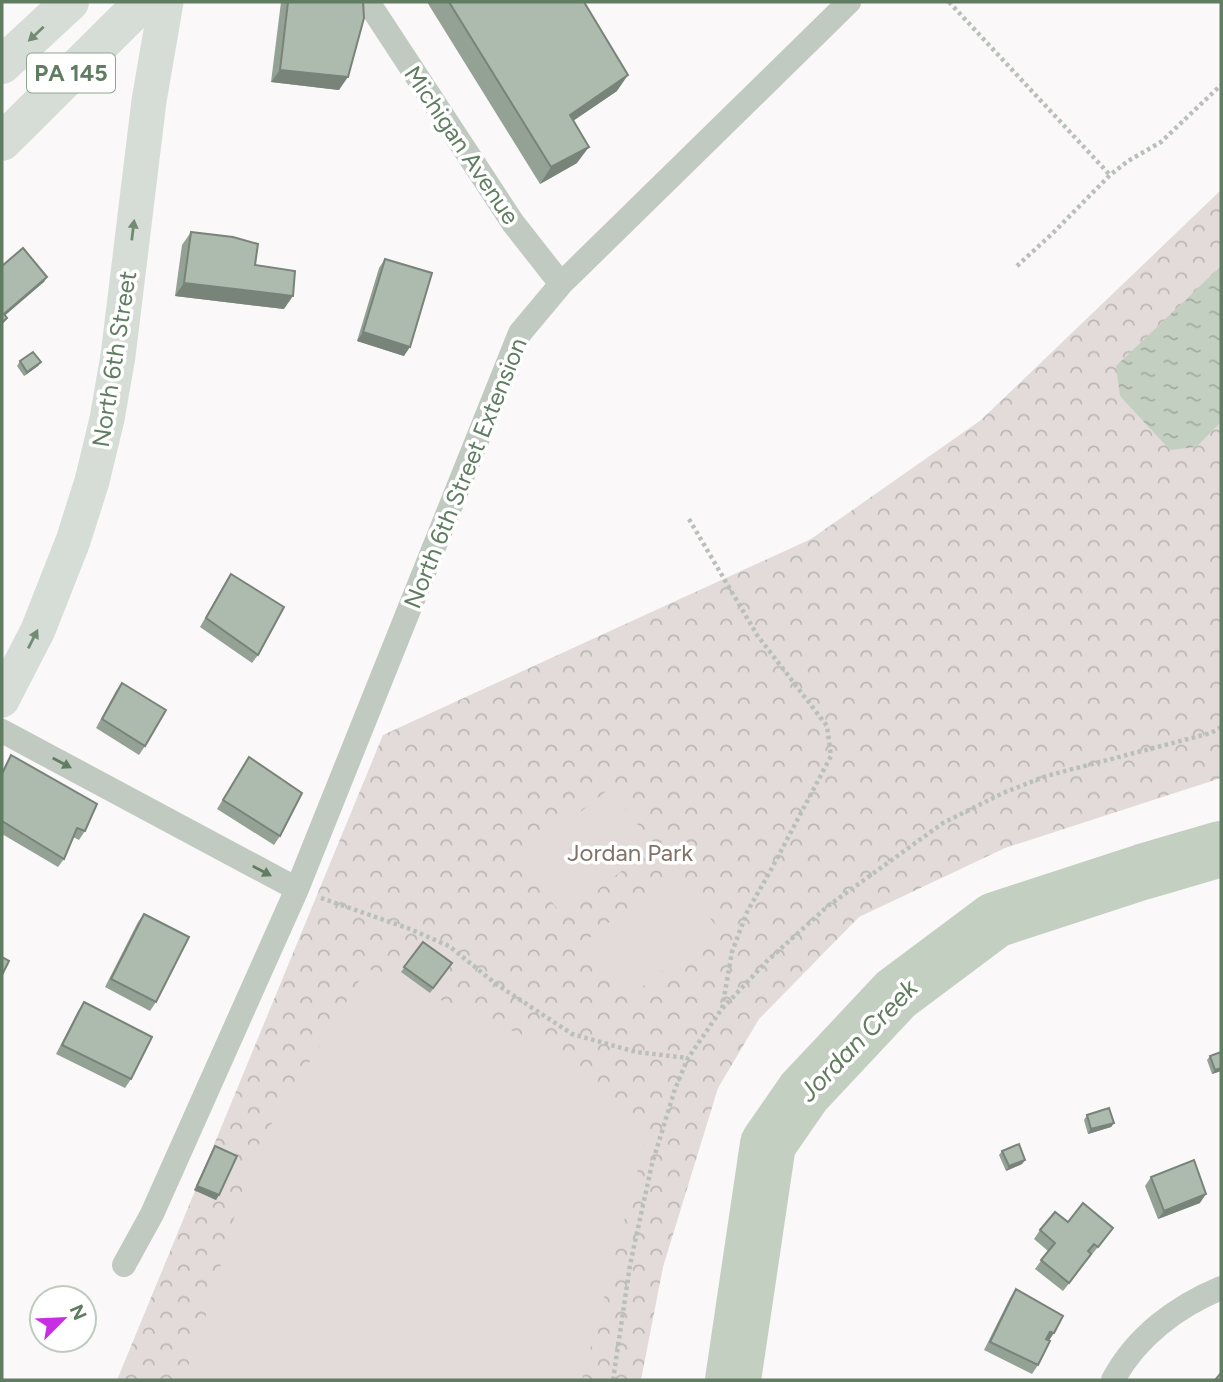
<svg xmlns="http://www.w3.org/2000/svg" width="1223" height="1382" font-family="Figtree,sans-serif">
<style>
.park{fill:url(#park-crowns)}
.garden{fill:#e2dbd9}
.water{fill:url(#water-ripples)}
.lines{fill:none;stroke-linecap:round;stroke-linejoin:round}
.river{stroke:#c3cfc1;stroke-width:56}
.path{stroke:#b9c0ba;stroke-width:4.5;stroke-dasharray:3.5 3.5;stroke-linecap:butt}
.street{stroke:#c1cac1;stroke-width:24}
.secondary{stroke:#d5ddd6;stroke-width:35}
.primary{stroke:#d5ddd6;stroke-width:38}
.wall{fill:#94a195}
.shaded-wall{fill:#788379}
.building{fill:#acbbad;stroke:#788379;stroke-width:2}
.oneway{fill:#728b73}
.oneway2{fill:#607d62}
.labels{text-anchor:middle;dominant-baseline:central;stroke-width:7;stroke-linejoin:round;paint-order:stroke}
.shield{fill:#fff;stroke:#90a491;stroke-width:2}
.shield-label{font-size:23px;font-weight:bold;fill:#607d62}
.street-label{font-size:24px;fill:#607d62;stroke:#fff}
.park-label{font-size:24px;fill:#807268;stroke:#fff}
.water-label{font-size:26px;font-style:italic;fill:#637c5f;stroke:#fff}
</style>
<defs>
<pattern id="park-crowns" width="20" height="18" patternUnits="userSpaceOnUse" patternTransform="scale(1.75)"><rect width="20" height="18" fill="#e2dbd9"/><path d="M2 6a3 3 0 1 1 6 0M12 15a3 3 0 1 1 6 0" fill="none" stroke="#bbb7b3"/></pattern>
<pattern id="water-ripples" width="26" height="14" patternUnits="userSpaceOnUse" patternTransform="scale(1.75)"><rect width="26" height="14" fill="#c3cfc1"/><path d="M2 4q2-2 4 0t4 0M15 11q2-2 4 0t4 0" fill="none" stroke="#a2ada0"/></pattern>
</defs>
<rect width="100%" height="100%" fill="#faf8f8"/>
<path class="park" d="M1221,190V778L1005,848L859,917L759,1019L718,1088L663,1267L641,1380H117L383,735L811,539L981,420Z"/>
<path class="garden" d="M609,789L654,845L564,917L519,861Z
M673,871L717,927L627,999L582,944Z
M367,968L543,1044L647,1135L582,1380H183L203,1325L253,1154Z"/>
<path class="water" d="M1221,266V422L1196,447L1170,450L1120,396L1116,366Z"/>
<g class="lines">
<path class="river" d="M733,1380L768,1144L804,1092L896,994L995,920L1142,872L1221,849"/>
<path class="path" d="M949,2L1110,175
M1017,266L1053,233L1110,175L1128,161L1161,142L1221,85
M689,519L757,635L827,726L831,756L772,868L747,912L732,952L722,1009
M321,898L410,929L449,946L496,984L572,1034L636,1052L688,1058
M613,1380L630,1265L652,1164L675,1089L688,1058L721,1010L767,961L828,906L943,823L1003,793L1046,776L1211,733L1221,727"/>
<path class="street" d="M368,2L513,223L561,284
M2,731L297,889
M124,1265L152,1214L297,889L520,333L561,284L849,2
M1113,1380C1136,1337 1177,1306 1221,1288"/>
<path class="secondary" d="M2,700L38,630L73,541L92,481L107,419L118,356L149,101L166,2"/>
<path class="primary" d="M2,65L70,2
M2,142L143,2"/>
</g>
<path class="wall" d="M281,2H363L339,90L271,82Z
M427,2H584L617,91L573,121L577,163L540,184Z
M191,232L255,265L284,309L175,296L182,245Z
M385,259L404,356L357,341L379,268Z
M20,361L41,362L38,366L24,376L17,366Z
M231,574L258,655L252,663L200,627L225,583Z
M122,683L145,746L139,755L96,728L116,691Z
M11,755L85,831L79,840L73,837L64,859L58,867L2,834V771Z
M249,757L280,836L274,845L217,809Z
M144,914L156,1002L150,1011L105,987L138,922Z
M423,942L452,963L430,993L401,972Z
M84,1002L131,1079L125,1088L56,1054L78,1011Z
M1210,1056L1221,1071L1212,1074L1207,1060Z
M1087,1115L1114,1123L1111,1127L1088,1134L1084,1120Z
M215,1146L219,1195L216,1200L194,1190L212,1151Z
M1002,1151L1025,1160L1022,1164L1006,1171L999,1155Z
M1151,1177L1200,1203L1158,1219L1145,1186Z
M1068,1222L1113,1228L1063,1291L1035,1269L1048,1251L1034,1239L1040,1230Z
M1016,1289L1038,1365L1032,1374L984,1350L1010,1298Z"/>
<path class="shaded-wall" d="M280,70L348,77L339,90L271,82Z
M628,75L617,91L558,131L570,115Z
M589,147L577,163L540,184L551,167Z
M47,277L44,282L2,318L4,314Z
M184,283L293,296L284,309L175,296Z
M363,332L410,347L404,356L357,341Z
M41,362L38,366L24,376L27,372Z
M1221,1068V1071L1212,1074L1215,1070Z
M1114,1123L1111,1127L1088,1134L1091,1129Z
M1025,1160L1022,1164L1006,1171L1009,1166Z
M197,1186L219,1195L216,1200L194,1190Z
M1206,1194L1200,1203L1158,1219L1164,1211Z
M1050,1332L1054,1333L1048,1342L1044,1340Z"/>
<path class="building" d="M288,2H363L364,18L348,77L280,70Z
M449,2H584L628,75L570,115L589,147L551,167Z
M191,232L233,237L258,244L255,265L295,271L293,296L184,283Z
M23,248L47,277L4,314L7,318L2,323V266Z
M385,259L432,273L410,347L363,332Z
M33,352L41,362L27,372L20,361Z
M231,574L284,607L258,655L206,618Z
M122,683L166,710L145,746L102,719Z
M11,755L97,804L85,831L77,828L64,859L2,821V774Z
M249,757L302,793L280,836L223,800Z
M144,914L189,937L156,1002L111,979Z
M423,942L452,963L433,988L404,967Z
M2,957L9,961L2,975Z
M84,1002L152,1037L131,1079L62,1045Z
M1221,1052V1068L1215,1070L1210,1056Z
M1109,1108L1114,1123L1091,1129L1087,1115Z
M1019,1144L1025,1160L1009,1166L1002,1151Z
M215,1146L237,1156L219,1195L197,1186Z
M1194,1160L1206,1194L1164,1211L1151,1177Z
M1083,1203L1113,1228L1098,1247L1094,1244L1088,1251L1091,1254L1069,1283L1041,1260L1055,1243L1040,1230L1055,1212L1068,1222Z
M1016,1289L1063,1316L1054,1333L1050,1332L1046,1339L1050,1341L1038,1365L990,1342Z
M1221,1373V1380H1215Z"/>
<defs><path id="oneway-solid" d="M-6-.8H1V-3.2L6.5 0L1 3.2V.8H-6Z" transform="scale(1.75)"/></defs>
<g class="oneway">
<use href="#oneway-solid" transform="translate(36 34) rotate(137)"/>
<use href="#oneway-solid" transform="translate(133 230) rotate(-83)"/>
<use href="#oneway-solid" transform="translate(33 639) rotate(-63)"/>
</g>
<g class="oneway2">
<use href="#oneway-solid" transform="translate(62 763) rotate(28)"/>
<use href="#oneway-solid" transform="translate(262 871) rotate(28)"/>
</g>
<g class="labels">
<rect class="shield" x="27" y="53.5" width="88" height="39" rx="5"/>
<g class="shield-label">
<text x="71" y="73">PA 145</text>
</g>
<g class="street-label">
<text transform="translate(462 145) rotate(56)">Michigan Avenue</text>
<text transform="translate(114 359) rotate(-81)">North 6th Street</text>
<text transform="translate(465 473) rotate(-68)">North 6th Street Extension</text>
</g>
<g class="park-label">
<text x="630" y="852">Jordan Park</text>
</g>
<g class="water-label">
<text transform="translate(858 1040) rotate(-46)">Jordan Creek</text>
</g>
</g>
<rect width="1223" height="1382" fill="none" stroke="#607d62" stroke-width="7"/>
<g transform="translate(63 1319) rotate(66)"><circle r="33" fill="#ffffff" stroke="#bfcbc0" stroke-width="2"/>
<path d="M0-5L12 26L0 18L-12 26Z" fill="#c92de4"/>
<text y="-10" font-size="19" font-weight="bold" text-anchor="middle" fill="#607d62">N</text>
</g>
</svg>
